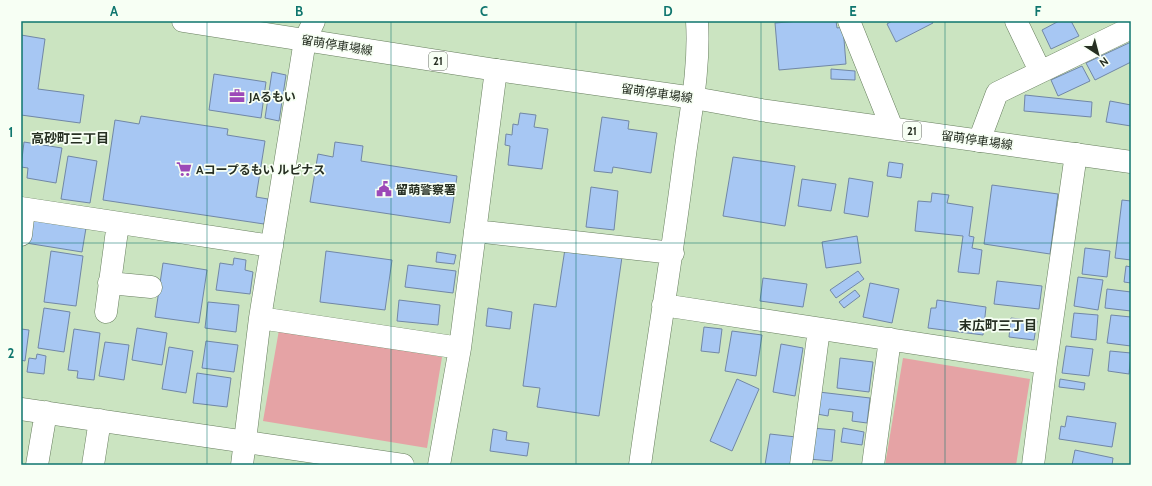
<svg xmlns="http://www.w3.org/2000/svg" width="1152" height="486" font-family="Cabin,'Noto Sans JP',sans-serif">
<style>
.green{fill:#e5a3a5}
.building{fill:#a7c7f3;stroke:#7187a6}
.lines{fill:none;stroke-linecap:round;stroke-linejoin:round}
.minor-casing{stroke:#677e5e;stroke-width:23}
.major-casing{stroke:#677e5e;stroke-width:23}
.minor{stroke:#fff;stroke-width:22}
.major{stroke:#fff;stroke-width:22}
.grid{fill:none;stroke:#0f766e;stroke-width:1;stroke-opacity:0.55}
.labels{text-anchor:middle;dominant-baseline:central;stroke-width:3.5;stroke-linejoin:round;paint-order:stroke}
.shield{fill:#f7fff4;stroke:#656d61;stroke-width:1}
.shield-label{font-size:11px;font-weight:bold;fill:#262f22}
.street-label{font-size:12px;fill:#262f22;stroke:#f7fff4}
.poi-label{font-size:12px;font-weight:bold;fill:#262f22;stroke:#f7fff4;text-anchor:start}
.neighbourhood-label{font-size:13px;font-weight:bold;fill:#262f22;stroke:#f7fff4}
.neatline{fill:none;stroke:#0f766e;stroke-width:1.5}
.grid-label{font-size:13px;text-anchor:middle;font-weight:bold;fill:#0f766e}
</style>
<rect width="100%" height="100%" fill="#cbe4c1"/>
<path class="green" d="M279,330L442,357L427,448L263,421Z
M903,358L1030,379L1016,465H885Z"/>
<path class="building" d="M800,21H836L837,28L843,27L846,64L779,70L775,23Z
M892,21H932L933,23L896,42L887,24Z
M1059,21H1071L1079,36L1051,49L1042,30Z
M21,35L45,39L38,89L84,95L80,123L21,115Z
M1131,42V62L1095,80L1086,63Z
M1082,66L1090,81L1058,96L1051,80Z
M831,69L855,71V80L831,79Z
M272,72L286,75L279,121L265,118Z
M214,74L266,82L261,118L209,110Z
M1025,95L1092,102L1091,117L1024,111Z
M1110,101L1131,105V126L1106,122Z
M520,113L536,115L534,127L548,129L542,169L508,165L510,146L505,145L506,134L512,135L513,124L518,125Z
M141,116L228,129L227,135L265,141L256,197L268,199L264,224L103,200L115,120L139,124Z
M602,117L629,121L628,129L657,133L651,173L613,167L612,173L594,171Z
M24,142L62,148L56,183L27,178L28,168L21,167Z
M335,142L363,146L361,161L457,176L450,223L310,202L318,154L333,157Z
M68,156L97,161L90,203L61,199Z
M733,157L795,166L785,226L723,216Z
M889,162L903,164L901,178L887,176Z
M849,178L873,182L868,217L844,213Z
M802,179L836,184L831,211L798,206Z
M992,185L1058,194L1050,254L984,244Z
M591,187L618,191L614,230L586,227Z
M932,193L949,195L947,203L973,207L969,236L974,237L972,248L982,250L979,274L958,272L963,236L915,231L918,201L931,202Z
M1122,200L1131,201V260L1115,258Z
M30,219L86,228L82,252L26,243Z
M857,236L861,263L826,268L822,242Z
M1085,248L1110,251L1107,277L1082,274Z
M565,249L622,257L599,416L537,407L540,388L523,386L534,304L556,307Z
M51,251L83,256L76,306L44,302Z
M326,251L392,260L385,310L320,302Z
M437,252L456,255L454,264L436,262Z
M234,258L246,260L245,270L253,272L250,294L216,290L220,263L233,265Z
M163,263L207,270L199,323L155,317Z
M408,265L456,271L453,293L405,287Z
M1126,266L1131,267V283L1124,282Z
M858,271L864,279L836,298L830,290Z
M1078,277L1103,280L1098,310L1074,306Z
M763,278L807,284L803,307L760,301Z
M997,281L1042,286L1039,309L994,304Z
M870,283L899,289L892,323L863,317Z
M1107,289L1131,292V311L1105,308Z
M855,290L860,296L844,308L839,302Z
M399,300L440,305L438,325L397,321Z
M937,300L986,307L983,335L928,328L931,308H936Z
M208,302L239,305L236,332L205,328Z
M44,308L70,312L64,352L38,348Z
M488,308L512,312L510,329L486,326Z
M1074,313L1098,315L1096,340L1071,337Z
M1111,315L1131,317V346L1107,343Z
M1011,318L1037,321L1034,340L1009,337Z
M704,327L722,329L719,353L701,351Z
M137,328L167,333L162,365L132,360Z
M21,329L29,330L25,361L21,360Z
M74,329L100,333L94,380L77,378L78,371L68,370Z
M732,331L762,335L756,376L725,371Z
M206,341L238,345L234,372L202,368Z
M105,342L129,345L124,380L99,376Z
M781,344L803,348L795,396L773,392Z
M1066,346L1093,349L1089,376L1062,373Z
M169,347L193,351L186,393L162,389Z
M1110,351L1131,353L1129,374L1108,371Z
M37,354L46,356L44,374L27,372L29,358L36,359Z
M840,358L873,362L869,392L837,388Z
M197,373L231,378L227,407L193,403Z
M737,379L759,389L732,451L710,441Z
M1060,379L1085,383L1084,390L1059,387Z
M819,392L870,398L867,423L852,421L853,412L829,409L828,416L817,414Z
M1067,416L1116,423L1112,447L1059,439L1061,426L1065,427Z
M812,428L835,430L832,461L808,459Z
M843,428L864,432L862,445L841,442Z
M493,429L507,432L506,440L529,443L527,456L490,451Z
M770,434L796,437L792,465H765Z
M1075,450L1113,458L1112,465H1072Z"/>
<g class="lines">
<defs>
<path id="minor" d="M849,21L892,128
M1016,21L1040,71
M979,141L997,93L1131,28
M21,208L272,246
M475,231L673,253
M21,235L24,209
M109,283L151,287
M663,305L1046,363
M106,312L118,223
M260,318L460,348
M21,409L403,465
M37,465L46,412
M93,465L100,420
M242,465L260,318L301,65L305,40L314,21
M439,465L460,348L496,70
M640,465C654,364 671,264 684,162C690,115 700,69 697,21
M801,465L819,329
M873,465L890,339
M1033,465L1046,363L1076,154"/>
<path id="major" d="M183,21L496,70L694,98L767,111L1131,162"/>
</defs>
<use href="#minor" class="minor-casing"/>
<use href="#major" class="major-casing"/>
<use href="#minor" class="minor"/>
<use href="#major" class="major"/>
</g>
<path class="grid" d="M207,21V465M391,21V465M576,21V465M761,21V465M945,21V465M21,243H1131"/>
<defs>
<symbol id="office-bare" viewBox="-9 -9 18 18"><path d="M-6-3h4V-5.5h4V-3h4V5H-6ZM-1-4.5V-3h2v-1.5ZM-6 0V1H6V0Z" fill="#9c49b8" stroke="#f7fff4" stroke-width="2.5" paint-order="stroke"/></symbol>
<symbol id="supermarket-bare" viewBox="-9 -9 18 18"><path d="M-6-5.5h2.5l.6 2H6L4.5 2H-2.5L-4.4-4H-6ZM-1.5 3.2a1.3 1.3 0 1 0 .1 0ZM3 3.2a1.3 1.3 0 1 0 .1 0Z" fill="#9c49b8" stroke="#f7fff4" stroke-width="2.5" paint-order="stroke"/></symbol>
<symbol id="civic-bare" viewBox="-9 -9 18 18"><path d="M-.6-6.5H3V-4.5H.6V-3L4-1V1h2V6H-6V1h2V-1L-.6-3ZM-1.2 2.5V6h2.4V2.5Z" fill="#9c49b8" stroke="#f7fff4" stroke-width="2.5" paint-order="stroke"/></symbol>
</defs>
<g fill-rule="evenodd">
<use href="#office-bare" x="226" y="85" width="22" height="22"/>
<use href="#supermarket-bare" x="173" y="158" width="22" height="22"/>
<use href="#civic-bare" x="373" y="178" width="22" height="22"/>
</g>
<g class="labels">
<g class="shield">
<rect x="429" y="52" width="18" height="18" rx="3"/>
<rect x="903" y="122" width="18" height="18" rx="3"/>
</g>
<g class="shield-label">
<text x="438" y="61">21</text>
<text x="912" y="131">21</text>
</g>
<g class="street-label">
<text transform="translate(337 45) rotate(9)">留萌停車場線</text>
<text transform="translate(657 93) rotate(8)">留萌停車場線</text>
<text transform="translate(977 140) rotate(8)">留萌停車場線</text>
</g>
<g class="poi-label">
<text x="249" y="96">JAるもい</text>
<text x="196" y="169">Aコープるもい ルピナス</text>
<text x="396" y="189">留萌警察署</text>
</g>
<g class="neighbourhood-label">
<text x="70" y="138">高砂町三丁目</text>
<text x="998" y="325">末広町三丁目</text>
</g>
</g>
<rect width="1152" height="486" fill="none" stroke="#f7fff4" stroke-width="44"/>
<g transform="translate(1098 54) rotate(144)" stroke="#f7fff4" stroke-width="3" paint-order="stroke">
<path d="M0-3L7 15L0 10L-7 15Z" fill="#262f22"/>
<text y="-6" font-size="11" font-weight="bold" text-anchor="middle" fill="#262f22">N</text>
</g>
<rect x="22" y="22" width="1108" height="442" class="neatline"/>
<g class="grid-label">
<text x="114" y="16">A</text>
<text x="299" y="16">B</text>
<text x="484" y="16">C</text>
<text x="668" y="16">D</text>
<text x="853" y="16">E</text>
<text x="1038" y="16">F</text>
<text x="11" y="137">1</text>
<text x="11" y="358">2</text>
</g>
</svg>
